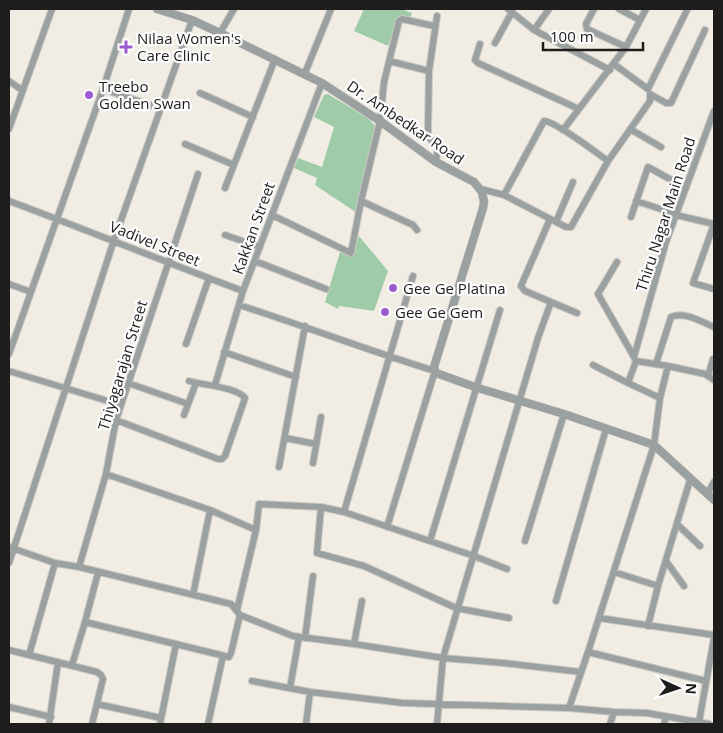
<svg xmlns="http://www.w3.org/2000/svg" width="723" height="733" font-family="'Open Sans',sans-serif">
<style>
.green{fill:#a0cba8}
.lines{fill:none;stroke-linecap:round;stroke-linejoin:round}
.minor-casing{stroke:#cbc8c1;stroke-width:8}
.tertiary-casing{stroke:#cbc8c1;stroke-width:9}
.minor{stroke:#9ba0a0;stroke-width:6}
.tertiary{stroke:#9ba0a0;stroke-width:8}
.poi-dot{fill:#9c5bd1;stroke:#fff;stroke-width:2}
.labels{text-anchor:middle;dominant-baseline:central;stroke-width:4.5;stroke-linejoin:round;paint-order:stroke}
.poi-label{font-size:15px;fill:#1f1d1b;stroke:#fff;text-anchor:start}
.street-label{font-size:15px;fill:#1f1d1b;stroke:#fff}
</style>
<rect width="100%" height="100%" fill="#f1ede5"/>
<path class="green" d="M364,9H401L412,13L410,18L400,16L388,46L354,31Z
M328,94L369,119L375,126L357,213L315,185L317,178L294,168L298,158L322,167L334,127L314,117L324,95Z
M359,236L388,271L374,311L339,306L338,309L325,302L340,252L352,257Z"/>
<g class="lines">
<defs>
<path id="minor" d="M508,9L534,30L610,70
M594,9L586,24L587,29L626,47
M619,9L640,20
M534,30L549,9
M220,33L234,9
M495,43L512,12
M480,44L475,60L478,63L579,109
M389,61L429,71
M615,65L648,89L687,10
M305,73L331,9
M9,81L22,90
M103,89L159,108
M200,93L253,117
M9,129L52,9
M630,129L661,147
M563,130L626,47L646,9
M185,144L234,165
M436,162L438,146L428,137V130L429,71L437,16
M225,188L275,59
M481,189L504,195L566,227H571L608,161L650,101V94L666,103H671L705,30
M504,195L544,121C555,121 597,153 608,161
M9,201C87,230 165,262 243,291
M361,201L413,225L417,230
M636,201L676,214
M272,215L351,253L361,201L380,121L384,82L399,21L402,19L434,26
M676,215L714,224
M631,217L648,167L686,188
M550,219L521,286L525,291L577,313
M556,222L573,182
M714,224L693,283L714,289
M225,235L260,247
M255,261L326,289
M617,262L598,294L634,357
M9,284L31,292
M239,305C305,326 369,351 435,371L387,527
M186,344L209,278
M224,352L296,377
M9,354L103,89L129,9
M656,364L671,317C684,311 702,322 714,327
M593,365L628,383L660,398
M668,366L705,374L714,380
M9,371L121,405
M708,376L713,359
M128,383L188,404
M628,383L636,361
M215,385L243,291L322,83
M184,415L196,383
M116,420L218,459H222L225,456L245,398C237,387 202,385 189,381
M285,438L316,444
M313,463L321,417
M279,467L305,326
M106,474L210,510L256,530L237,610
M707,494L714,482
M321,507L317,553L364,566L456,608L509,618
M344,512L413,276
M677,524L700,546
M256,530L259,504L321,507L344,512L474,556L507,569
M430,541L500,310
M525,541L564,414
M9,547L55,563L79,567L231,604L240,615L293,636L354,644L443,658L503,663L581,672
M666,561L684,586
M9,563L114,240L192,20
M79,567L106,474L116,420L198,174
M614,572L658,586
M193,595L210,510
M556,601L606,429
M599,618L714,635
M85,622L229,657L231,653L240,615
M648,626L658,586L690,480
M305,638L313,576
M354,644L362,601
M9,650L97,672L101,675L103,679L92,724
M588,652L706,681
M29,655L55,563
M72,665L85,622L98,573
M252,681L310,692L403,703L569,708L614,712L647,713L709,724
M290,688L299,637
M97,704L161,718
M9,707L51,717
M569,708L588,652L654,445L660,398L668,366L636,361L634,357L666,242L714,111
M699,722L714,638
M49,724L58,662
M160,724L176,644
M208,724L223,656
M306,724L310,692
M437,724L443,658L538,338L551,302
M610,724L614,712
M664,724L666,717"/>
<path id="tertiary" d="M157,9L192,20L220,33L322,83L380,121L436,162L474,182L482,192L484,202L483,208L434,367L436,373L478,388L564,414L654,445L714,500"/>
</defs>
<use href="#minor" class="minor-casing"/>
<use href="#tertiary" class="tertiary-casing"/>
<use href="#minor" class="minor"/>
<use href="#tertiary" class="tertiary"/>
</g>
<g class="poi-dot">
<path d="M123.5 39.5h5v5h5v5h-5v5h-5v-5h-5v-5h5z"/>
<circle cx="89" cy="95" r="5"/>
<circle cx="393" cy="288" r="5"/>
<circle cx="385" cy="312" r="5"/>
</g>
<g class="labels">
<g class="poi-label">
<text x="137" y="38">Nilaa Women's<tspan x="137" dy="17">Care Clinic</tspan></text>
<text x="99" y="86">Treebo<tspan x="99" dy="17">Golden Swan</tspan></text>
<text x="403" y="288">Gee Ge Platina</text>
<text x="395" y="312">Gee Ge Gem</text>
</g>
<g class="street-label">
<text transform="translate(406 122) rotate(34)">Dr. Ambedkar Road</text>
<text transform="translate(665 214) rotate(-72)">Thiru Nagar Main Road</text>
<text transform="translate(253 228) rotate(-70)">Kakkan Street</text>
<text transform="translate(155 243) rotate(22)">Vadivel Street</text>
<text transform="translate(122 365) rotate(-73)">Thiyagarajan Street</text>
</g>
</g>
<rect width="723" height="733" fill="none" stroke="#1f1d1b" stroke-width="20"/>
<g transform="translate(678 688) rotate(93)" stroke="#ffffff" stroke-width="4" paint-order="stroke">
<path d="M0-4L9 19L0 12L-9 19Z" fill="#1f1d1b"/>
<text y="-8" font-size="14" font-weight="bold" text-anchor="middle" fill="#1f1d1b">N</text>
</g>
<path d="M543 42v8h100v-8" fill="none" stroke="#1f1d1b" stroke-width="2.5"/>
<text x="550" y="42" font-size="15" fill="#1f1d1b" stroke="#ffffff" stroke-width="4" paint-order="stroke">100 m</text>
</svg>
